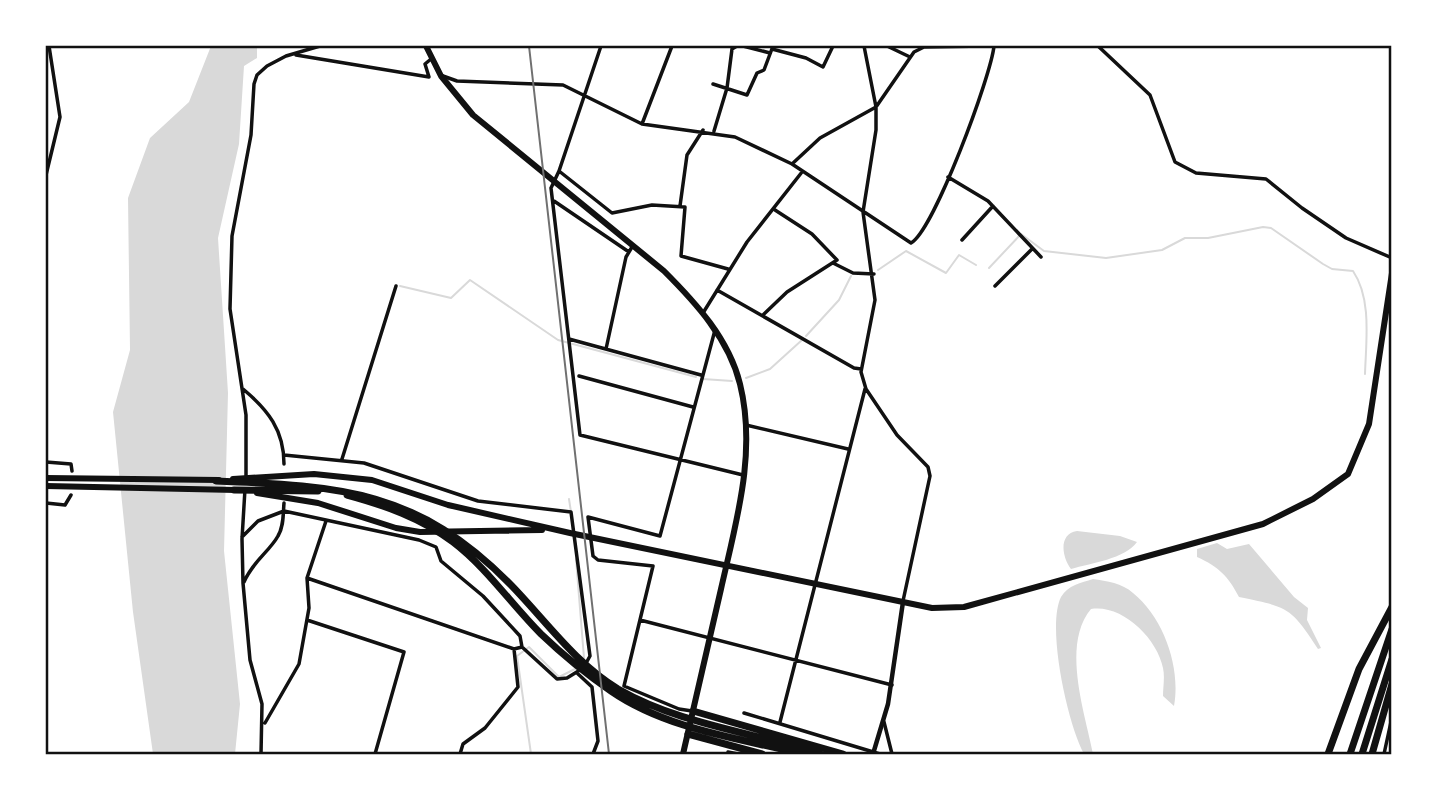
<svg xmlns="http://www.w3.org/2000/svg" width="1437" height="800" font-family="Barlow,sans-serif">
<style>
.water{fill:#d9d9d9}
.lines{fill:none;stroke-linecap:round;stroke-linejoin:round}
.stream{stroke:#d9d9d9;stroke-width:2}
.minor{stroke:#111;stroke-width:3.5}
.tertiary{stroke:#111;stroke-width:4.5}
.primary{stroke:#111;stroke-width:6}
.motorway{stroke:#111;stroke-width:7}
.rail{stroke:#707070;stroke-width:2}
.neatline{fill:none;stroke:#111;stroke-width:2.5}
</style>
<rect width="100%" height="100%" fill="#fff"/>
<path class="water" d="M211,46H257V58L244,66L239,144L218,238L228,393L224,551L240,704L235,754H153L133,612L113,412L130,350L128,198L150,138L189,102Z
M1077,531L1120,536L1137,542C1125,559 1091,563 1071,569C1062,557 1058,534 1077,531Z
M1217,543L1227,549L1249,544L1294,597L1308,608L1307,620L1321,648L1318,649C1291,607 1288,607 1239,597C1228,576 1219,567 1197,557V549Z
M1093,579C1107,581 1122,583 1133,593C1164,618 1181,668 1174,706L1163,696C1163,687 1165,677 1163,668C1157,638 1122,604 1091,609C1061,645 1085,713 1093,754H1084C1068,725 1046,627 1061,597C1068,585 1081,583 1093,579Z"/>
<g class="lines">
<path class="stream" d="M989,268L1021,234L1044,251L1106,258L1162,250L1185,238H1208L1263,227L1271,228L1323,264L1332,269L1353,271C1372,299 1366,341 1365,374
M878,270L906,251L946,273L959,255L976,265
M400,286L451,298L470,280L558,340L696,377
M806,336L839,300L851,276
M746,378L770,369L802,340
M703,379L732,381
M569,499L571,512
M576,559L584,658
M531,754L517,656L529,647L559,677L577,668"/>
<path class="minor" d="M601,46L559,171L612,213L652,205L685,207L681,256L728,269
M743,46L770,53
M864,46L876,107V130L863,212L875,300L861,372L866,389L897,435L928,467L930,476L903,601
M887,46L910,57
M1098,46L1150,95L1175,162L1196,173L1266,179L1302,208L1346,238L1392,258
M772,49L806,58L823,67L833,46
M296,55L429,77L425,64L431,59
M443,76L457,81L563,85L642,124L735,137L792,164L911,243C934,230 991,76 994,46
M713,84L747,95L757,73L764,70L773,46
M642,124L672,46
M714,131L727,88L732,49L737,46
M792,164L820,138L876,107L914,52L924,47L985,46
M559,171L551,188L580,435L743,475
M46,175L60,117L49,46
M948,177L988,201L1041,257
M554,201L629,252
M680,206L687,155L703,130
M962,240L993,206
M833,263L853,273L874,274
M995,286L1032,249
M717,290L854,368L861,369
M703,313L747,242L802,172
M764,314L787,292L837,260L812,234L775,210
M569,339L701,375
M606,349L626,257L632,247
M579,376L693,407
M243,389C268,410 284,430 284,464
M746,425L848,449
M284,455L364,463L478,501L571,512L590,656L585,665
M342,459L396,286
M46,462L71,464L72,471
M246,478V415L230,309L232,236L251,135L254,84L257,75L267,66L286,56L320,46
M245,489L242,539L243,583L250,660L262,704L261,754
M46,503L65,505L71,495
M242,537L258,521L284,511L419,540L436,547L441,561L483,596L520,636L522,647L557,679L567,678L580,670
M307,578L514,649L522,647
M244,582C253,561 269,552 278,536C284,526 283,514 284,503
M307,620L404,652L375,754
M640,620L892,685
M577,673L592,687L598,741L593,754
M692,711L679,709L624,686L653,566L598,560L593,556L588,517L660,536L715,330
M744,713L880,754
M780,722L865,389
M884,722L892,754
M265,723L299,664L309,608L307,578L326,521
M728,752L738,754
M460,754L463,744L485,728L518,687L514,649
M1384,754L1392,717"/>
<path class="tertiary" d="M873,754L888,704L903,602"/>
<path class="primary" d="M426,46L441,76L473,115L664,271C696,303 729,339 740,384C757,453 736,522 721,589C708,644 696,699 683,754
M46,478L219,480
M233,479L314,474L372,480L448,505L570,533L932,608L964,607L1263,524L1313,499L1348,474L1369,424L1392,273
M46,486L236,490
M257,493L318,503L396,528L420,532L542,530"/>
<path class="motorway" d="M216,481C342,486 418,490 511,585C546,621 575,663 618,689C681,725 753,732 820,754
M234,490L318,491
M347,495C384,505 421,518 453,542C487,568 511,604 541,634C563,655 586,674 611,691C666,729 738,738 802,754
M693,711L843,754
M688,734L762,754
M1328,754L1359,669L1392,607
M1350,754L1392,629
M1362,754L1392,659
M1372,754L1392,684"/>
<path class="rail" d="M529,46L609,754"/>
</g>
<rect width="1437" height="800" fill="none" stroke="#ffffff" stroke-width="94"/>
<rect x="47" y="47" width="1343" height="706" class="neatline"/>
</svg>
